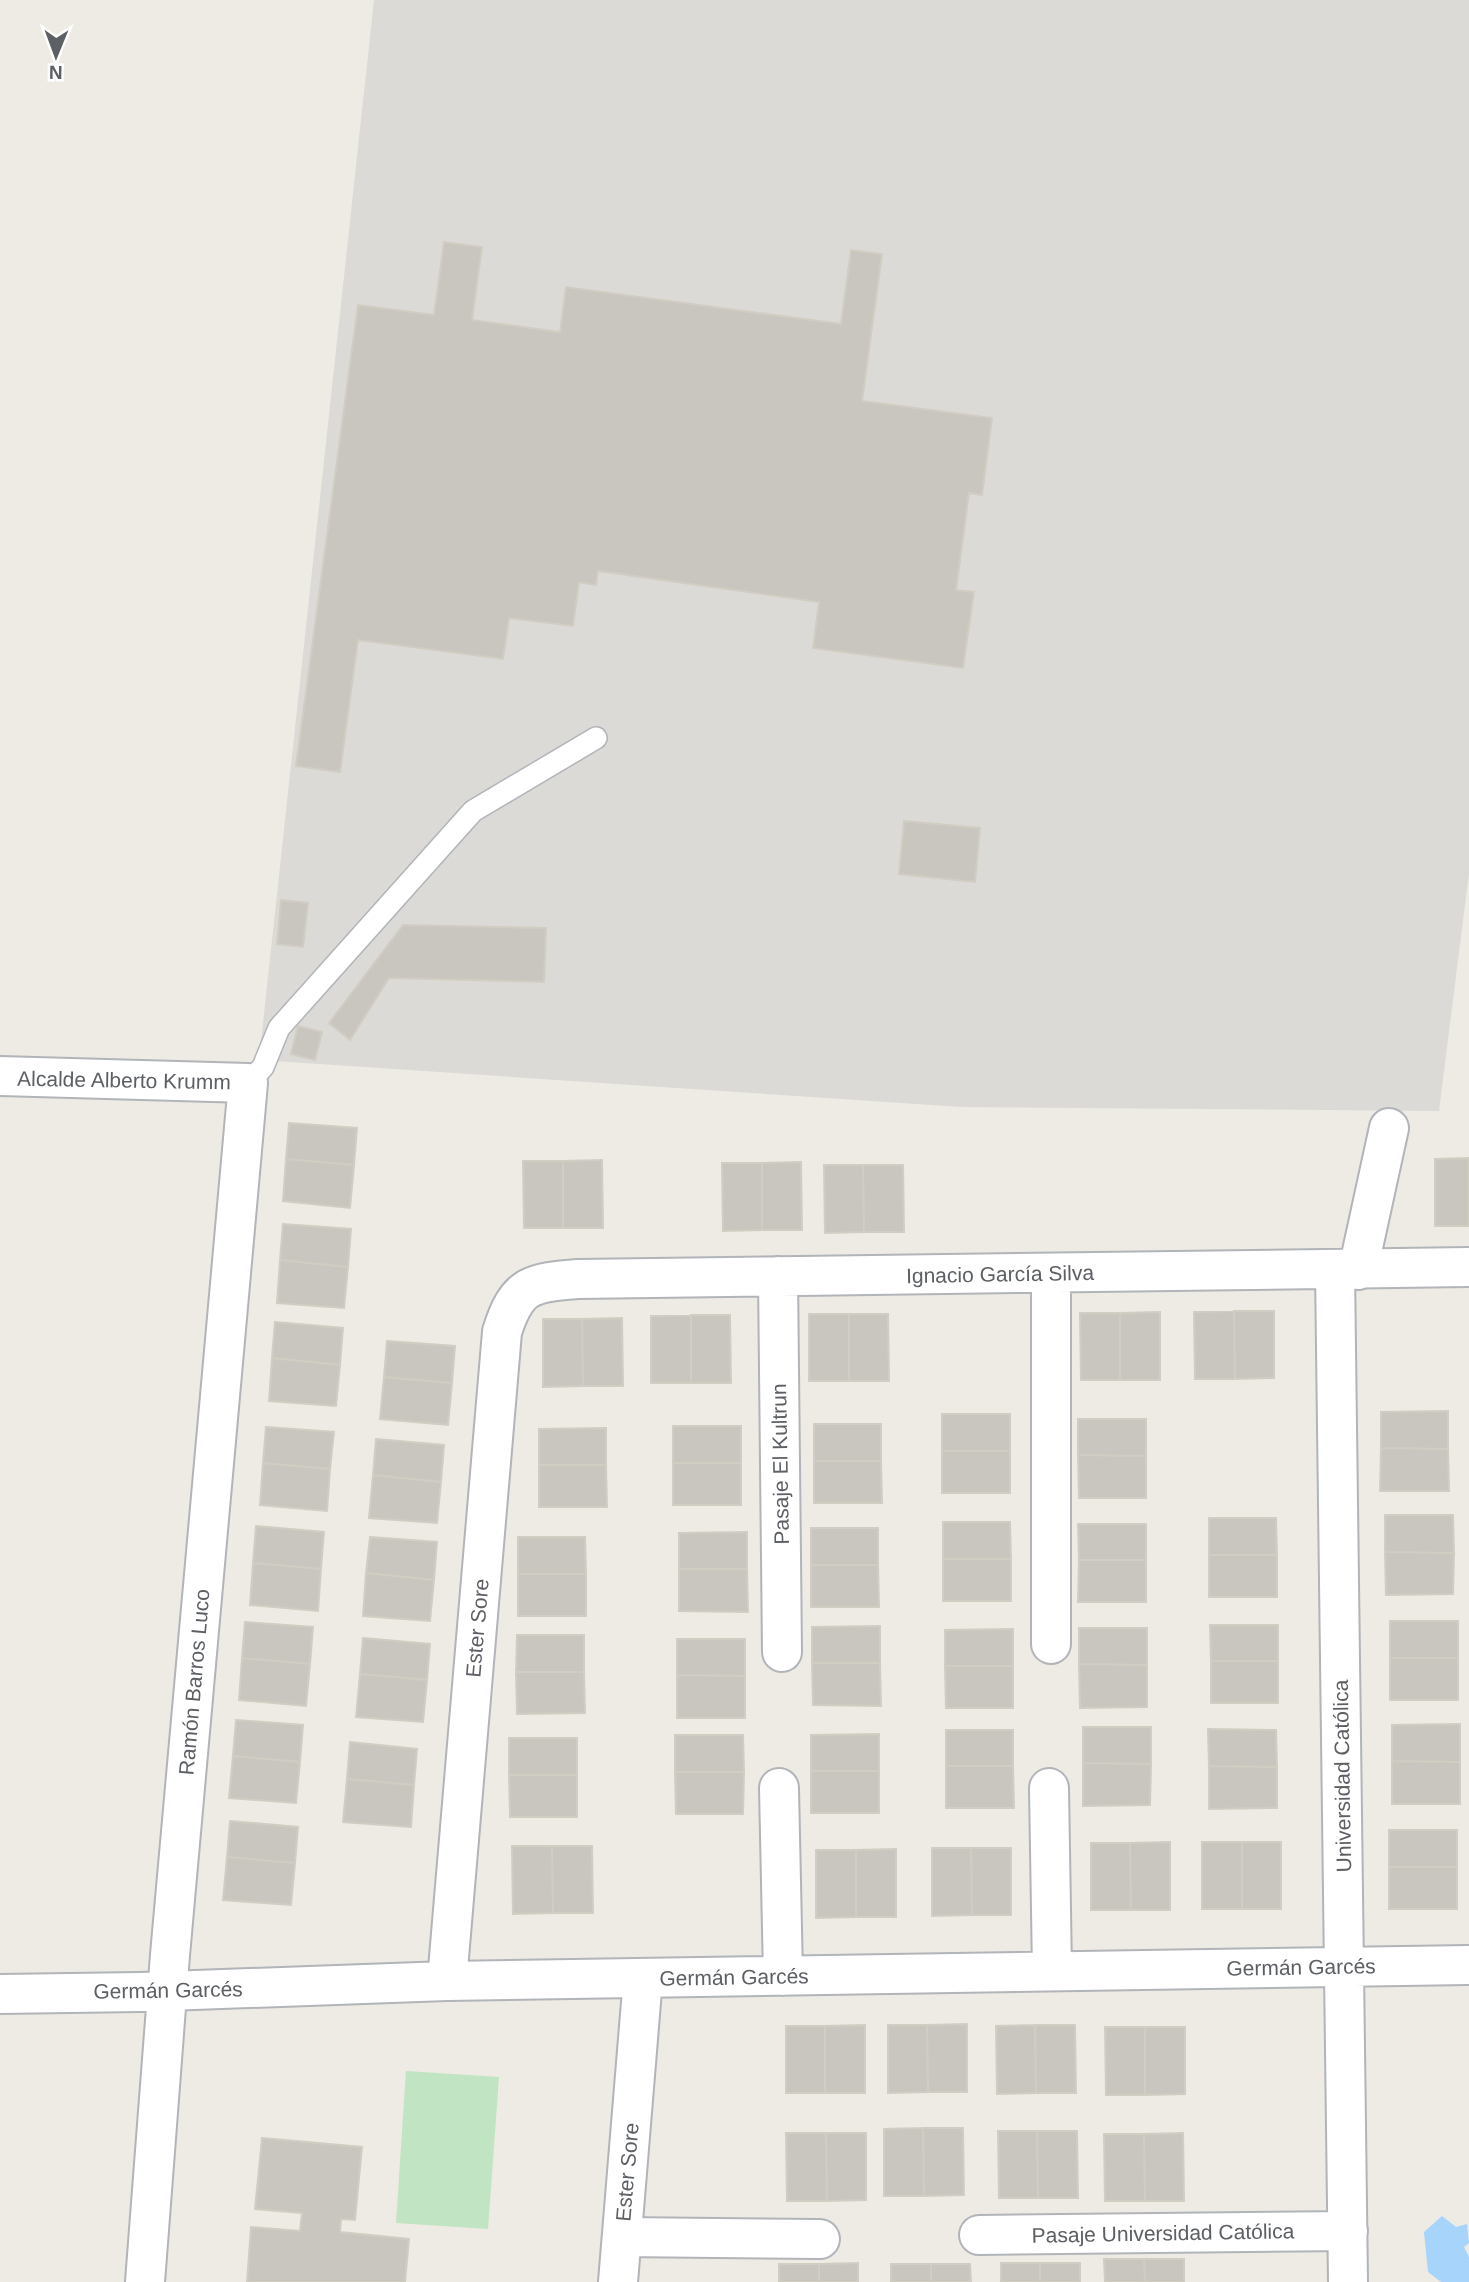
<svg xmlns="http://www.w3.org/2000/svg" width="1469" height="2282" font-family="Helvetica,sans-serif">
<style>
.industrial{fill:#dcdad6}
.green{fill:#c1e4c2}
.water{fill:#a7d4fa}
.building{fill:#c9c6c0;stroke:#d2cdc2;stroke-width:2}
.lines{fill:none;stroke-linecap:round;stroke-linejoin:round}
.service-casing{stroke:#b1b4b8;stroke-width:24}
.minor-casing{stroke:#b1b4b8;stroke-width:42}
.service{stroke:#fff;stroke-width:21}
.minor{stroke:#fff;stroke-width:38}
.labels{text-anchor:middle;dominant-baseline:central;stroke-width:5;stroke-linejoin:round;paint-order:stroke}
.street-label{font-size:21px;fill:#5c5f63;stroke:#fff}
</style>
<rect width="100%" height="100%" fill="#edebe4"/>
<path class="industrial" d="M374,0H1469V873L1439,1111L962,1107L259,1060Z"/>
<path class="green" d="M406,2071L499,2077L488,2229L396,2223Z"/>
<path class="water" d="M1442,2216L1456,2227L1467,2224L1469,2243L1464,2247L1469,2257V2282H1441L1428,2272L1424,2232Z"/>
<path class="building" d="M444,242L482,247L472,320L560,332L566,287L841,324L851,250L882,254L862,401L992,418L982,495L969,493L956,590L974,592L963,668L813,648L819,602L598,571L596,585L579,582L573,626L509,618L503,659L358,640L340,772L296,766L358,305L434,315Z
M904,821L980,828L975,882L899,874Z
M281,900L308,903L303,947L277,944Z
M403,925L546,928L544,982L389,978L350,1040L329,1023Z
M298,1026L322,1032L315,1060L291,1054Z
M289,1123L357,1128L354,1165L286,1159Z
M1469,1158V1226H1435V1159Z
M286,1159L354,1165L350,1208L283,1201Z
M602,1160L603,1228H563V1161Z
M523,1161H563V1228H524Z
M801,1162L802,1230H762V1163Z
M722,1163H762V1230L723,1231Z
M824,1165H863L864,1232L825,1233Z
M863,1165H903L904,1232H864Z
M283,1224L351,1229L348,1267L280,1260Z
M280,1260L348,1267L344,1308L277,1303Z
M1234,1311H1274V1378L1235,1379Z
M1234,1311L1235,1379H1195L1194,1312Z
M1160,1312V1380H1120V1313Z
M1080,1313H1120V1380H1081Z
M809,1314H849V1381H809Z
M849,1314H888L889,1381H849Z
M691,1315H730L731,1383H691Z
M691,1315V1383H651V1316Z
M622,1318L623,1386H583L582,1319Z
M543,1319H582L583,1386L543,1387Z
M275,1322L343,1328L340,1365L272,1358Z
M387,1341L455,1346L452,1383L384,1377Z
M272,1358L340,1365L336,1406L269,1401Z
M384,1377L452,1383L448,1425L380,1419Z
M1448,1411V1449L1381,1448V1412Z
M942,1414H1010V1451H942Z
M1078,1419H1146V1456L1078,1455Z
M814,1424H881V1461H814Z
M673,1426H741V1463H673Z
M673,1426H741V1463H673Z
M266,1427L334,1432L330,1469L263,1463Z
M606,1428V1465H539V1429Z
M376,1439L444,1445L441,1482L373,1475Z
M1381,1448L1448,1449L1449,1491H1380Z
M942,1451H1010V1493H942Z
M1078,1455L1146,1456V1498H1079Z
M814,1461H881L882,1503H814Z
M263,1463L330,1469L327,1511L260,1505Z
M673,1463H741V1505H673Z
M673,1463H741V1505H673Z
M539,1465H606L607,1507H539Z
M373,1475L441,1482L437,1523L369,1518Z
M1385,1515H1453L1454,1553L1385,1552Z
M1209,1518H1276L1277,1555H1209Z
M943,1522H1010L1011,1559H943Z
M1078,1524H1146V1560H1079Z
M256,1526L324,1532L321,1569L253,1563Z
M811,1528H878V1565H811Z
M747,1532V1569H679V1533Z
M370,1537L437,1542L434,1580L366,1573Z
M518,1537H585L586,1574H518Z
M1385,1552L1454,1553L1453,1594L1386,1595Z
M1209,1555H1277V1597H1209Z
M943,1559H1011V1601H943Z
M1079,1560H1146V1602H1078Z
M253,1563L321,1569L318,1611L250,1605Z
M811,1565H878L879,1607H811Z
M679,1569H747L748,1612L679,1611Z
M366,1573L434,1580L430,1621L363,1616Z
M518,1574H586V1616H518Z
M1390,1621H1458V1658H1390Z
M245,1622L313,1627L310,1664L242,1658Z
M1210,1625H1278V1661H1211Z
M880,1626V1663H812V1627Z
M1079,1628H1147V1665L1079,1664Z
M1013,1629V1666H945V1630Z
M517,1635H584V1672H516Z
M363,1638L430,1644L427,1680L360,1674Z
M677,1639H745V1676L677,1675Z
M242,1658L310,1664L306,1706L239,1700Z
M1390,1658H1458V1700H1390Z
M1211,1661H1278V1703H1211Z
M812,1663H880L881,1706L813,1705Z
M1079,1664L1147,1665V1707L1080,1708Z
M945,1666H1013V1708H946Z
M516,1672H584L585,1713L517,1714Z
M360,1674L427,1680L423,1722L356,1717Z
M677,1675L745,1676V1718H677Z
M236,1720L303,1725L300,1762L233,1756Z
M1460,1724V1762L1392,1761V1725Z
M1083,1727H1151V1764L1083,1763Z
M1208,1729L1276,1730L1277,1767L1209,1766Z
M946,1730H1013V1766H946Z
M879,1734V1771H811V1735Z
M675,1735H743L744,1772H675Z
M509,1738H577V1775H509Z
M350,1742L417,1749L414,1785L347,1779Z
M233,1756L300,1762L296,1803L229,1798Z
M1392,1761L1460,1762V1804H1392Z
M1083,1763L1151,1764L1150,1805L1083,1806Z
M946,1766H1013L1014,1808H946Z
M1209,1766L1277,1767V1808L1209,1809Z
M811,1771H879V1813H811Z
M675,1772H744L743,1814H676Z
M509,1775H577V1817H510Z
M347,1779L414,1785L411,1827L343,1822Z
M230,1821L298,1827L295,1863L227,1857Z
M1389,1830H1457V1867H1389Z
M1170,1842V1910H1131L1130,1843Z
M1202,1842H1242V1909H1202Z
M1242,1842H1281V1909H1242Z
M1091,1843H1130L1131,1910H1091Z
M512,1846H552L553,1913L513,1914Z
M552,1846H592L593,1913H553Z
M932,1848H971L972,1915L932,1916Z
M971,1848H1011V1915H972Z
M896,1849V1917H856V1850Z
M816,1850H856V1917L816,1918Z
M227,1857L295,1863L291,1905L223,1900Z
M1389,1867H1457V1909H1389Z
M967,2024V2092H928L927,2025Z
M865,2025V2093H825V2026Z
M888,2025H927L928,2092L888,2093Z
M1035,2025H1075L1076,2093H1036Z
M1035,2025L1036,2093L997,2094L996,2026Z
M786,2026H825V2093H786Z
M1105,2027H1145V2095H1106Z
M1145,2027H1185V2094L1145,2095Z
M923,2128H963L964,2195L924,2196Z
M923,2128L924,2196H884V2129Z
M998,2131H1037L1038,2198H999Z
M1037,2131H1077L1078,2198H1038Z
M786,2133H826L827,2201H787Z
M826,2133H866V2200L827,2201Z
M1183,2133L1184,2201H1145L1144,2134Z
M1104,2134H1144L1145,2201H1105Z
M262,2138L362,2147L355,2220L341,2219L340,2232L409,2239L405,2282H247L251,2227L300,2231L302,2213L255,2209Z
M1104,2259H1144L1145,2282H1105Z
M1144,2259H1184V2282H1145Z
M858,2263V2282H819V2264Z
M1001,2263H1040V2282H1001Z
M1040,2263H1080V2282H1040Z
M779,2264H819V2282H779Z
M891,2264H931V2282H891Z
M931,2264H970L971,2282H931Z"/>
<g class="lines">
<defs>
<path id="service" d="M248,1083L263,1067L279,1028L473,811L596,738"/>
<path id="minor" d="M0,1076L248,1083L170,1955L145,2282
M1335,1270L1348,2282
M1358,1270L1389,1128
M778,1276L782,1652
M1051,1644V1273
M779,1788L783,1976
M1049,1788L1052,1971
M447,1981L502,1332C517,1284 531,1283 578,1279L1469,1267
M0,1994L140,1992L447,1981L1469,1965
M979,2235L1348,2231
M622,2237L820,2239
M618,2282L643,1978"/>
</defs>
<use href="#service" class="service-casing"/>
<use href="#minor" class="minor-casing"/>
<use href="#service" class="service"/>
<use href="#minor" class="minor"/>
</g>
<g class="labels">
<g class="street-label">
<text transform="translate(124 1080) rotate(1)">Alcalde Alberto Krumm</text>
<text transform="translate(1000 1274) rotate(-1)">Ignacio García Silva</text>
<text transform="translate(780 1464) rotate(-91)">Pasaje El Kultrun</text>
<text transform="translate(477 1628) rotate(-85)">Ester Sore</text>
<text transform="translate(194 1682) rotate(-85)">Ramón Barros Luco</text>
<text transform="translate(1342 1776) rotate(-91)">Universidad Católica</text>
<text transform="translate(1301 1967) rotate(-1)">Germán Garcés</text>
<text transform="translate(734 1977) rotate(-1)">Germán Garcés</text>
<text transform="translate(168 1990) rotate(-1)">Germán Garcés</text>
<text transform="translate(627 2172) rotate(-85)">Ester Sore</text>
<text transform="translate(1163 2233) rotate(-1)">Pasaje Universidad Católica</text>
</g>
</g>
<g transform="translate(56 56) rotate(181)" stroke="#ffffff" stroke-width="5" paint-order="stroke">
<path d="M0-5L12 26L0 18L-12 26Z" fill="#5c5f63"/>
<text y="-10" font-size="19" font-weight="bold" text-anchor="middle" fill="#5c5f63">N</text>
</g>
</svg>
